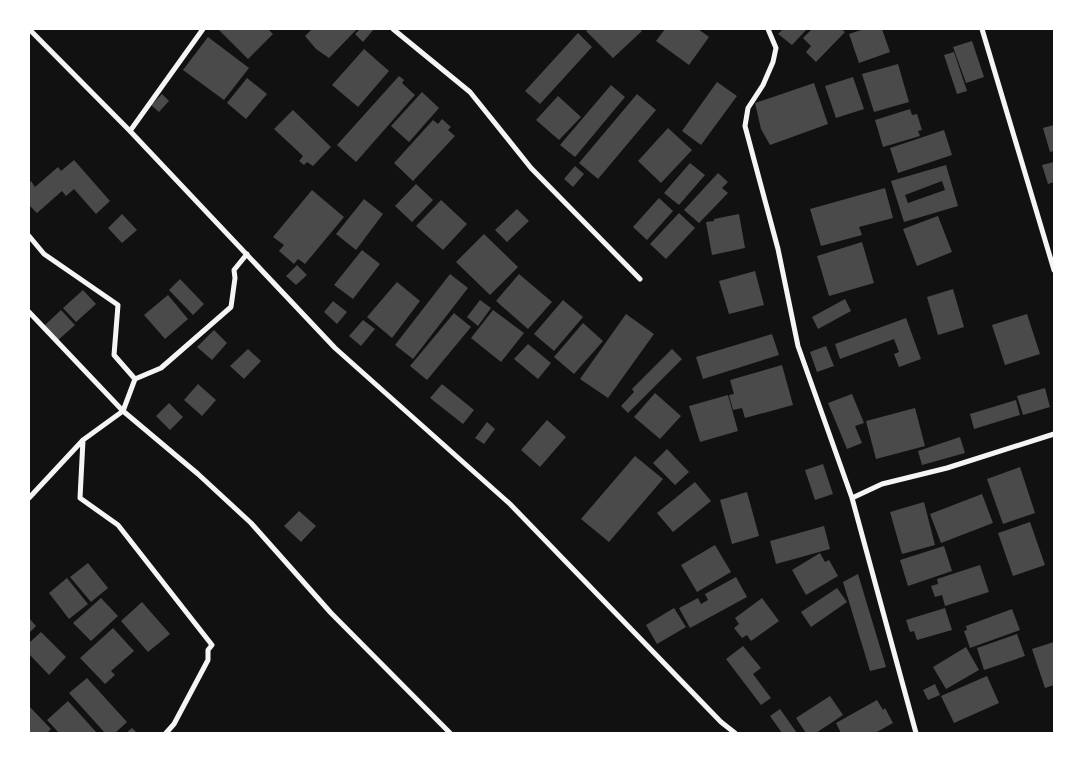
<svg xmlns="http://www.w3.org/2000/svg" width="1083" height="762" font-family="'PT Serif',serif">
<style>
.building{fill:#4a4a4a;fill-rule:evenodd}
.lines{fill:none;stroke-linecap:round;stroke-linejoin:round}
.minor{stroke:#f5f5f5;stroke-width:5}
</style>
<rect width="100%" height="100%" fill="#111"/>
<path class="building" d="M218,29H268L273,34L248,59Z
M312,29H357L329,58L316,49L305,36Z
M360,29H374L363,42L355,34Z
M589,29H640L642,31L613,58L586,31Z
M665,29H698L709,37L689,65L656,41Z
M783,29H807L792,45L778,34Z
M812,29H841L845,32L816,62L806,52L811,46L803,38Z
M864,29H882L890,52L859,63L849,34Z
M578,33L592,47L540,104L525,91Z
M208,37L249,68L224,100L183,70Z
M972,41L984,77L966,83L953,47Z
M364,49L389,71L358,107L332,85Z
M954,52L967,91L957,94L944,55Z
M898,64L909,102L874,112L862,74Z
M399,76L404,80L402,83L415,95L356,162L337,145Z
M853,77L864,109L836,118L825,86Z
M247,78L267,94L246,119L227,103Z
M717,82L737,96L701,145L682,131Z
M814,83L828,124L770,145L761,129L755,103Z
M611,85L625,97L575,157L560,145Z
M422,92L439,108L409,142L391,126Z
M162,94L169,101L159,112L151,105Z
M637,94L656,110L598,179L579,163Z
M558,96L581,117L559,140L536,120Z
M910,109L912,115L917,114L922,130L918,131L920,136L883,147L875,120Z
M293,110L331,147L313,166L307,162L304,165L299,161L303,156L274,129Z
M442,119L451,127L448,130L455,136L413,181L394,163L433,120L438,124Z
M1054,125V151L1050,152L1043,128Z
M668,128L692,150L661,183L638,161Z
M944,130L952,155L898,173L890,148Z
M74,160L110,201L96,214L74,189L66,196L62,191L37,213L29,205V183L31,181L35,187L58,167L61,171Z
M1054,162V182L1048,184L1042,165Z
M690,163L705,175L679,205L664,193Z
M946,165L958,206L904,222L891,181ZM942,181L945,190L908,203L905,195Z
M575,166L584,174L573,187L564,179Z
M718,173L728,182L722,188L728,193L699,223L684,210Z
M416,184L433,200L412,222L395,206Z
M885,188L893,218L859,227L862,235L821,246L810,209Z
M312,190L344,217L305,264L298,259L294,264L279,251L284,245L273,237Z
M659,198L673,211L647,240L633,227Z
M364,199L383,214L356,250L336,234Z
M441,200L467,224L443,250L416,226Z
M517,209L529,221L507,242L495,230Z
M679,213L695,228L666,259L650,244Z
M122,214L137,230L122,243L108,228Z
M739,214L745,248L712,255L706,222L714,221V219Z
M938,216L952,252L917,266L903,229Z
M484,234L518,267L490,295L456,262Z
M862,242L874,283L829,296L817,256Z
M362,250L380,264L353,299L334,285Z
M297,265L307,275L296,285L286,276Z
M755,271L764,305L729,314L719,281Z
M450,274L468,288L413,359L395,345Z
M519,274L552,302L528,329L496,301Z
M180,279L204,304L193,315L169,290Z
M397,282L420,301L392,338L367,317Z
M953,289L964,327L938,335L927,297Z
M83,290L96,304L76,322L63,308Z
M168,295L188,319L165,339L144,315Z
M845,299L851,311L818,329L812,317Z
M480,300L491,308L478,326L467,317Z
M563,300L583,317L554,351L534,334Z
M333,301L347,312L337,324L324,312Z
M61,310L75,325L57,341L44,326Z
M493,310L524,333L501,362L471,338Z
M454,313L471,327L427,380L410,366Z
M626,314L654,334L608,398L580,379Z
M1027,314L1040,354L1005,365L992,325Z
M906,318L921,359L899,367L894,354L899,352L894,339L840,359L835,344Z
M363,320L375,329L361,346L349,336Z
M583,323L603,341L574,374L554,357Z
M214,330L227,343L212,360L197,347Z
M772,334L779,355L703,379L696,357Z
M528,344L551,363L538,379L514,359Z
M826,346L834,366L817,372L810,352Z
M248,349L261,361L244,379L230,366Z
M672,349L682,359L628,413L621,406L634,392L632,389Z
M782,365L793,405L745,418L742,408L733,410L729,395L734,394L730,380Z
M198,384L216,400L202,416L184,400Z
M442,384L474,410L463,424L430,398Z
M1045,388L1050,407L1023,415L1017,396Z
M655,393L681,416L660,439L634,417Z
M852,394L864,423L855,426L862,443L847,449L828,403Z
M728,395L738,431L700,442L689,406Z
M1016,400L1020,415L974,429L970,414Z
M169,403L183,417L170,430L156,416Z
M915,408L925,446L876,459L866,421Z
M547,420L566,437L540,467L521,450Z
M487,422L495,429L484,444L475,438Z
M960,437L965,453L922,465L918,451Z
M667,449L689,472L675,485L653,463Z
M635,456L663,479L609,542L581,519Z
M823,464L833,494L815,500L805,470Z
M1020,467L1035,513L1003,524L987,479Z
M695,482L711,501L673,532L657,513Z
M747,492L759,536L732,544L720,500Z
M982,494L993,523L941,543L930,514Z
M924,502L935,545L902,554L890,512Z
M299,511L316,526L301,542L284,526Z
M1030,522L1045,565L1013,576L998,533Z
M824,526L830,549L776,564L770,541Z
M715,545L731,572L697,592L681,565Z
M944,546L952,571L908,586L900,560Z
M820,553L825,562L829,560L838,576L806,595L792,570Z
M88,563L108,588L91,602L70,577Z
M980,565L989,592L945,606L942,595L935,597L931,586L938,584L937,579Z
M858,574L886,667L870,671L843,582Z
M736,577L747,597L690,628L679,608L698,598L701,604L708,600L705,594Z
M67,578L88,604L69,619L49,593Z
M837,588L847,602L811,627L801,612Z
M101,598L118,616L91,641L73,623Z
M762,598L779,621L751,641L747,635L742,638L734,628L739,624L735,618Z
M142,602L170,634L148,652L121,621Z
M674,608L686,627L657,644L646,625Z
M945,608L952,630L917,640L914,631L910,632L906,620Z
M1012,609L1020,630L970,648L964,631L967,630L966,626Z
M29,618L36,626L29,633Z
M113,628L134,651L111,671L115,675L105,684L80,658Z
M41,632L66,657L49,675L29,654V643Z
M1017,634L1025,656L984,670L977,648Z
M1054,642V685L1045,688L1032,649Z
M743,646L761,668L753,674L771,698L761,705L726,659Z
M966,647L979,670L946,689L933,667Z
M987,676L999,703L954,723L941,696Z
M87,678L127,722L115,733H105L69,693Z
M935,684L940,695L928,700L923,690Z
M830,696L843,715L816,733H806L796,718Z
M877,700L883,710L885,708L893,723L875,733H841L836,723Z
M68,701L97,733H59L47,720Z
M29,706L51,729L47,733H29Z
M780,709L797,733H782L770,716Z
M132,728L137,733H126Z"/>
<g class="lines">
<path class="minor" d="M29,29L130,131L335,348L510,504L721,722L735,733
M393,29L470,92L531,168L640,279
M768,29L776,48L773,62L763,85L748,108L745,126L778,249L798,346L852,498L916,733
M982,29L1054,270
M130,131L203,29
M29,236L44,254L118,305L114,355L135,379
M29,312L123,411L198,474L251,523L331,613L450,733
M83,440L80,498L118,525L212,645L208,650V660L174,724L166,733
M29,498L83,440L123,411L135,379L161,368L231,307L235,278L234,270L247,254
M852,498L882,484L947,468L1054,434"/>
</g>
<rect width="1083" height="762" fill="none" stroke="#ffffff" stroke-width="60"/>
</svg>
